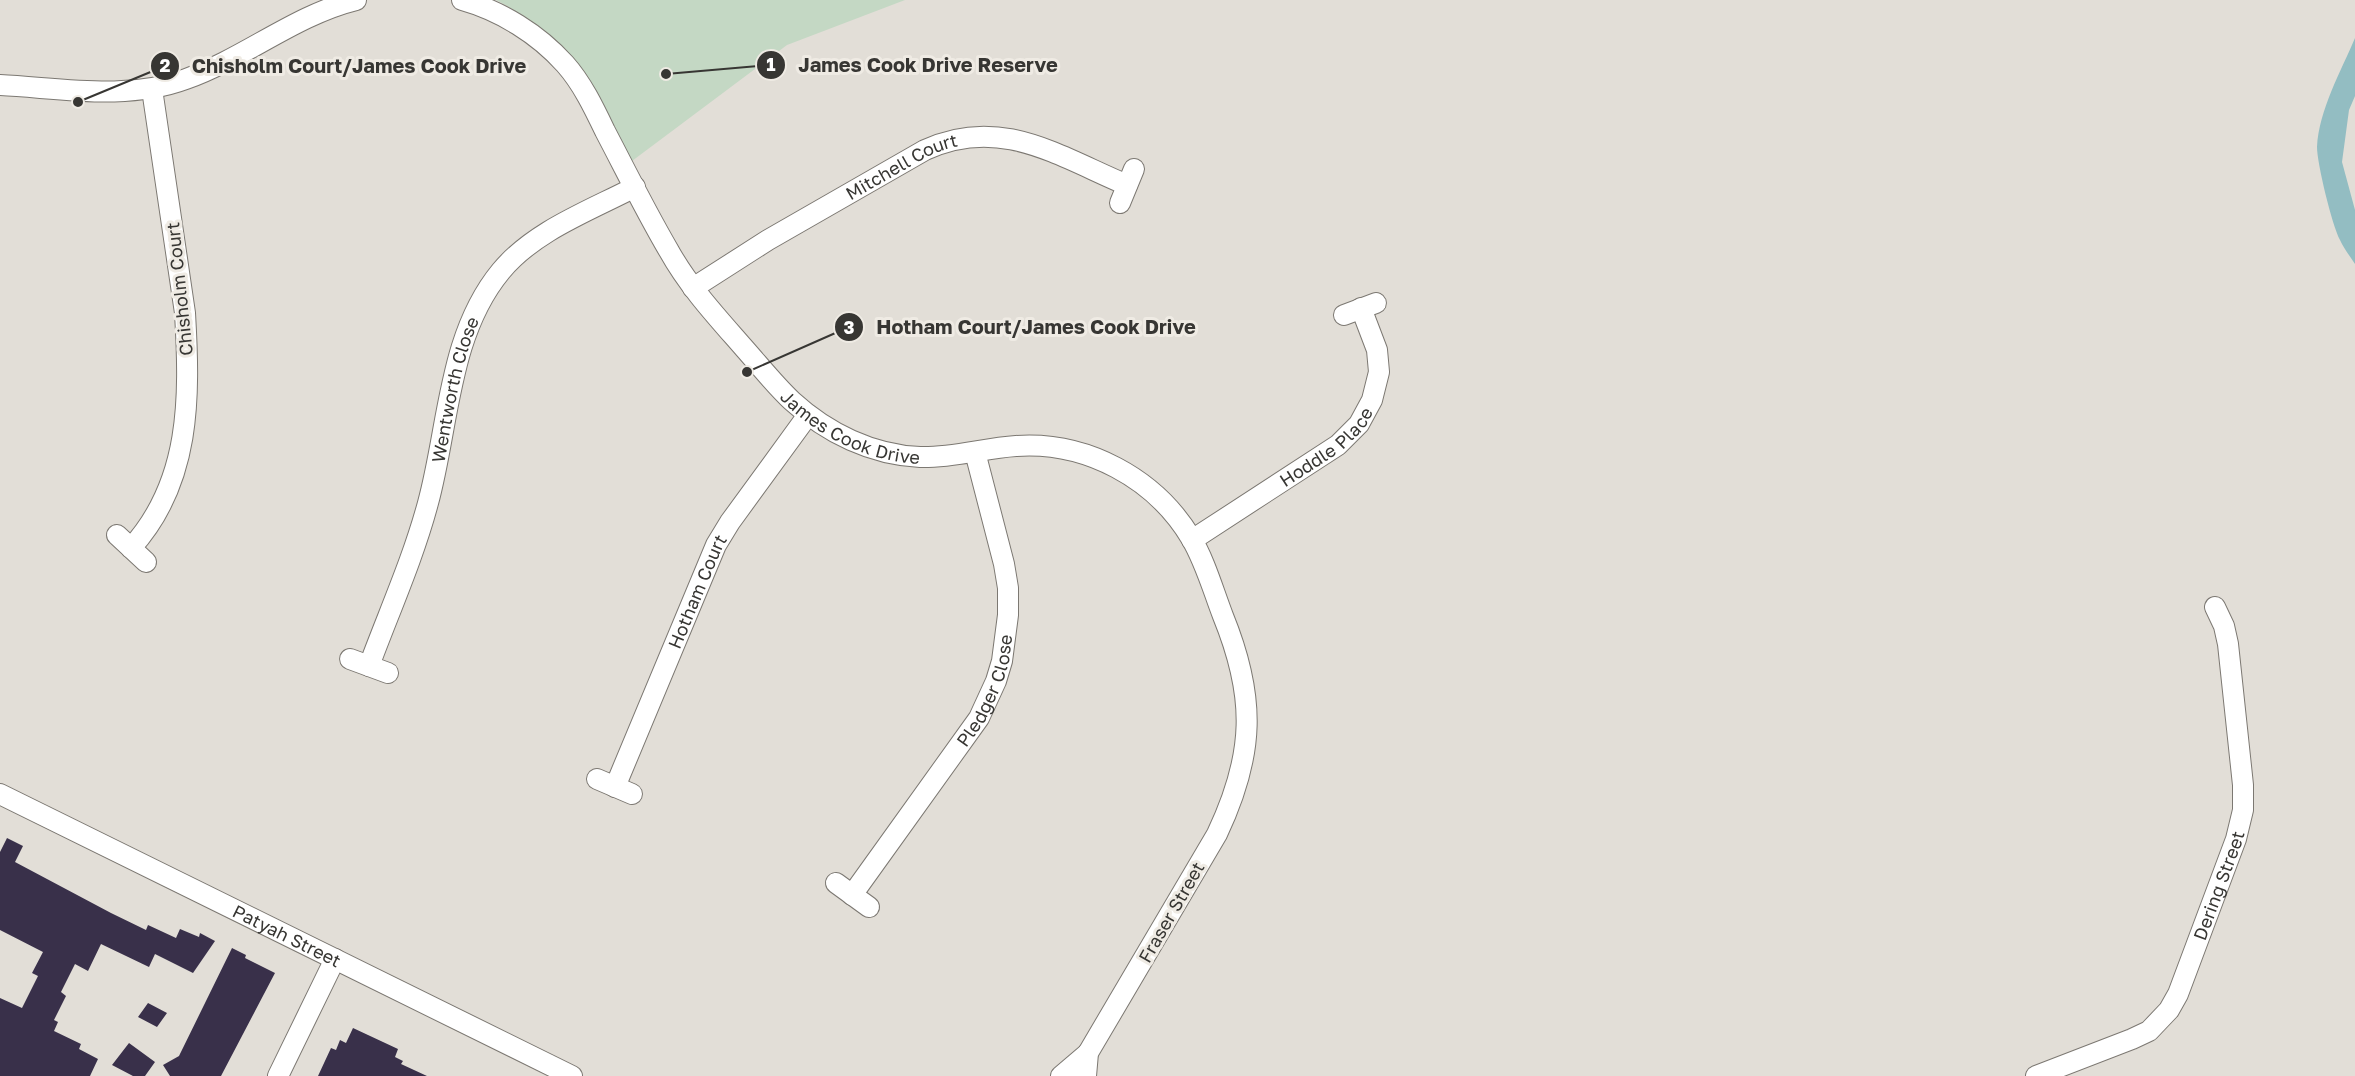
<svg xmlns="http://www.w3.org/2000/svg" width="2355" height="1076" font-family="'Golos Text',sans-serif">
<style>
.green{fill:#c4d8c4}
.water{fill:#93bdc2}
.building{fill:#39304a}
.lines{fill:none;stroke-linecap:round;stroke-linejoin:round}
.minor-casing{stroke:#7c7872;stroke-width:22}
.minor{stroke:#fff;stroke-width:20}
.labels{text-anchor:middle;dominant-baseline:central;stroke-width:6;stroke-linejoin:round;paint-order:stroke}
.street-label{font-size:18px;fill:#373633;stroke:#efebe4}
.leader{fill:none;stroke:#373633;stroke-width:2}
.callout-dot{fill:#373633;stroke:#efebe4;stroke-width:2}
.mark-label{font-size:18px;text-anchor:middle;font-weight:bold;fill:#fff}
.callout-label{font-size:20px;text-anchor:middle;font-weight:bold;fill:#373633;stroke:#efebe4;stroke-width:6;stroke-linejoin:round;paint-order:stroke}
</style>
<rect width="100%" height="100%" fill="#e2ded7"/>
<path class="green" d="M496,0H905L787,45L632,161C593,87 574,40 496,0Z"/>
<path class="water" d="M2355,38V96L2349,110L2342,162L2355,210V264C2350,256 2344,249 2340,240C2332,225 2317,163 2317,147C2319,110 2341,71 2355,38Z"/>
<path class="building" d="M7,838L23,846L15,862L111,913L146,930L148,925L176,938L180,929L199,937L200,933L215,941L193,973L155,954L149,967L101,944L88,971L75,964L61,992L66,996L54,1020L58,1022L54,1031L81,1044L79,1049L98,1059L90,1076H0V998L22,1008L38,976L32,973L43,952L0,930V852Z
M232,948L246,955L245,958L275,973L221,1076H170L163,1065L179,1056Z
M148,1003L167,1013L157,1027L138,1017Z
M353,1028L398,1049L395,1057L403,1061L401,1064L427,1076H318L331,1048L336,1050L340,1040L346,1043Z
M129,1043L155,1062L145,1076H133L112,1065Z"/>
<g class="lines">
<defs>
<g id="minor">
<path id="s1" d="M462,0C501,11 538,34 565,64C582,83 594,108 605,131C626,171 646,212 669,251C689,287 717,317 744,348C760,366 775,385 792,401C827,433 872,455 920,457C953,458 984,448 1016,446C1086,441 1155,478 1191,538C1205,561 1213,590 1223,616C1256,697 1255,754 1217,834L1088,1053L1086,1076"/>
<path d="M0,85C61,88 127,101 186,79C245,58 295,15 356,0"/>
<path d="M1120,203L1134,169"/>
<path id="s2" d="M693,288L768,240L925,150C1000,115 1058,156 1127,185"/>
<path d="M1344,315L1376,303"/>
<path d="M117,535L146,562"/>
<path id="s3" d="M1192,540L1338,445L1359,424L1372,400L1379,372L1377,350L1361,308"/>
<path d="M131,548C191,482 190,398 185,313L152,89"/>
<path d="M350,659L388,673"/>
<path id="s4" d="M369,666C389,612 413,559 428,503C449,426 448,335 501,271C534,231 589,211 635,187"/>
<path d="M597,779L632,794"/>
<path id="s5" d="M615,787L716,545L730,522L808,415"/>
<path id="s6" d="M0,794L572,1076"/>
<path d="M836,883L869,907"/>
<path id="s7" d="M852,895L979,718L996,681L1002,661L1008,615V588L1004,564L975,452"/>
<path d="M278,1076L335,959"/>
<path d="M1061,1076L1088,1053"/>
<path id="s8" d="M2036,1076L2132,1039L2149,1031L2169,1010L2178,994L2236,839L2243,810V785L2228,644L2224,626L2215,607"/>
</g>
</defs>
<use href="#minor" class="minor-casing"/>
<use href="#minor" class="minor"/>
</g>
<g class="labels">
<g class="street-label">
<text stroke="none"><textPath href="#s2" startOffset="242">Mitchell Court</textPath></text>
<text transform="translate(179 289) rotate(-96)">Chisholm Court</text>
<text stroke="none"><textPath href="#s4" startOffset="290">Wentworth Close</textPath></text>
<text stroke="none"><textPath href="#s1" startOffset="597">James Cook Drive</textPath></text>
<text stroke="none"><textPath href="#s3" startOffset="164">Hoddle Place</textPath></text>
<text stroke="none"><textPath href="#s5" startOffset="212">Hotham Court</textPath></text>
<text stroke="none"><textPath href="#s7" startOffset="246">Pledger Close</textPath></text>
<text stroke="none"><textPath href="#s8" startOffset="285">Dering Street</textPath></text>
<text transform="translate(1171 912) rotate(-60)">Fraser Street</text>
<text stroke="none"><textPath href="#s6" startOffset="320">Patyah Street</textPath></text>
</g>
</g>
<path class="leader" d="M666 74L771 65M78 102L165 66M747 372L849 327"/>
<g class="callout-dot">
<circle cx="666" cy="74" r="6"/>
<circle cx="78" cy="102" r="6"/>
<circle cx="747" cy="372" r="6"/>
<circle cx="771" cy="65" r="15"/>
<circle cx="165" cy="66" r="15"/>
<circle cx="849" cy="327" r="15"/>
</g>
<g class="mark-label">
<text x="771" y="71">1</text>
<text x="165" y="72">2</text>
<text x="849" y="334">3</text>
</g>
<g class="callout-label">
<text x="928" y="72">James Cook Drive Reserve</text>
<text x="359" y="73">Chisholm Court/James Cook Drive</text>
<text x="1036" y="334">Hotham Court/James Cook Drive</text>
</g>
</svg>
